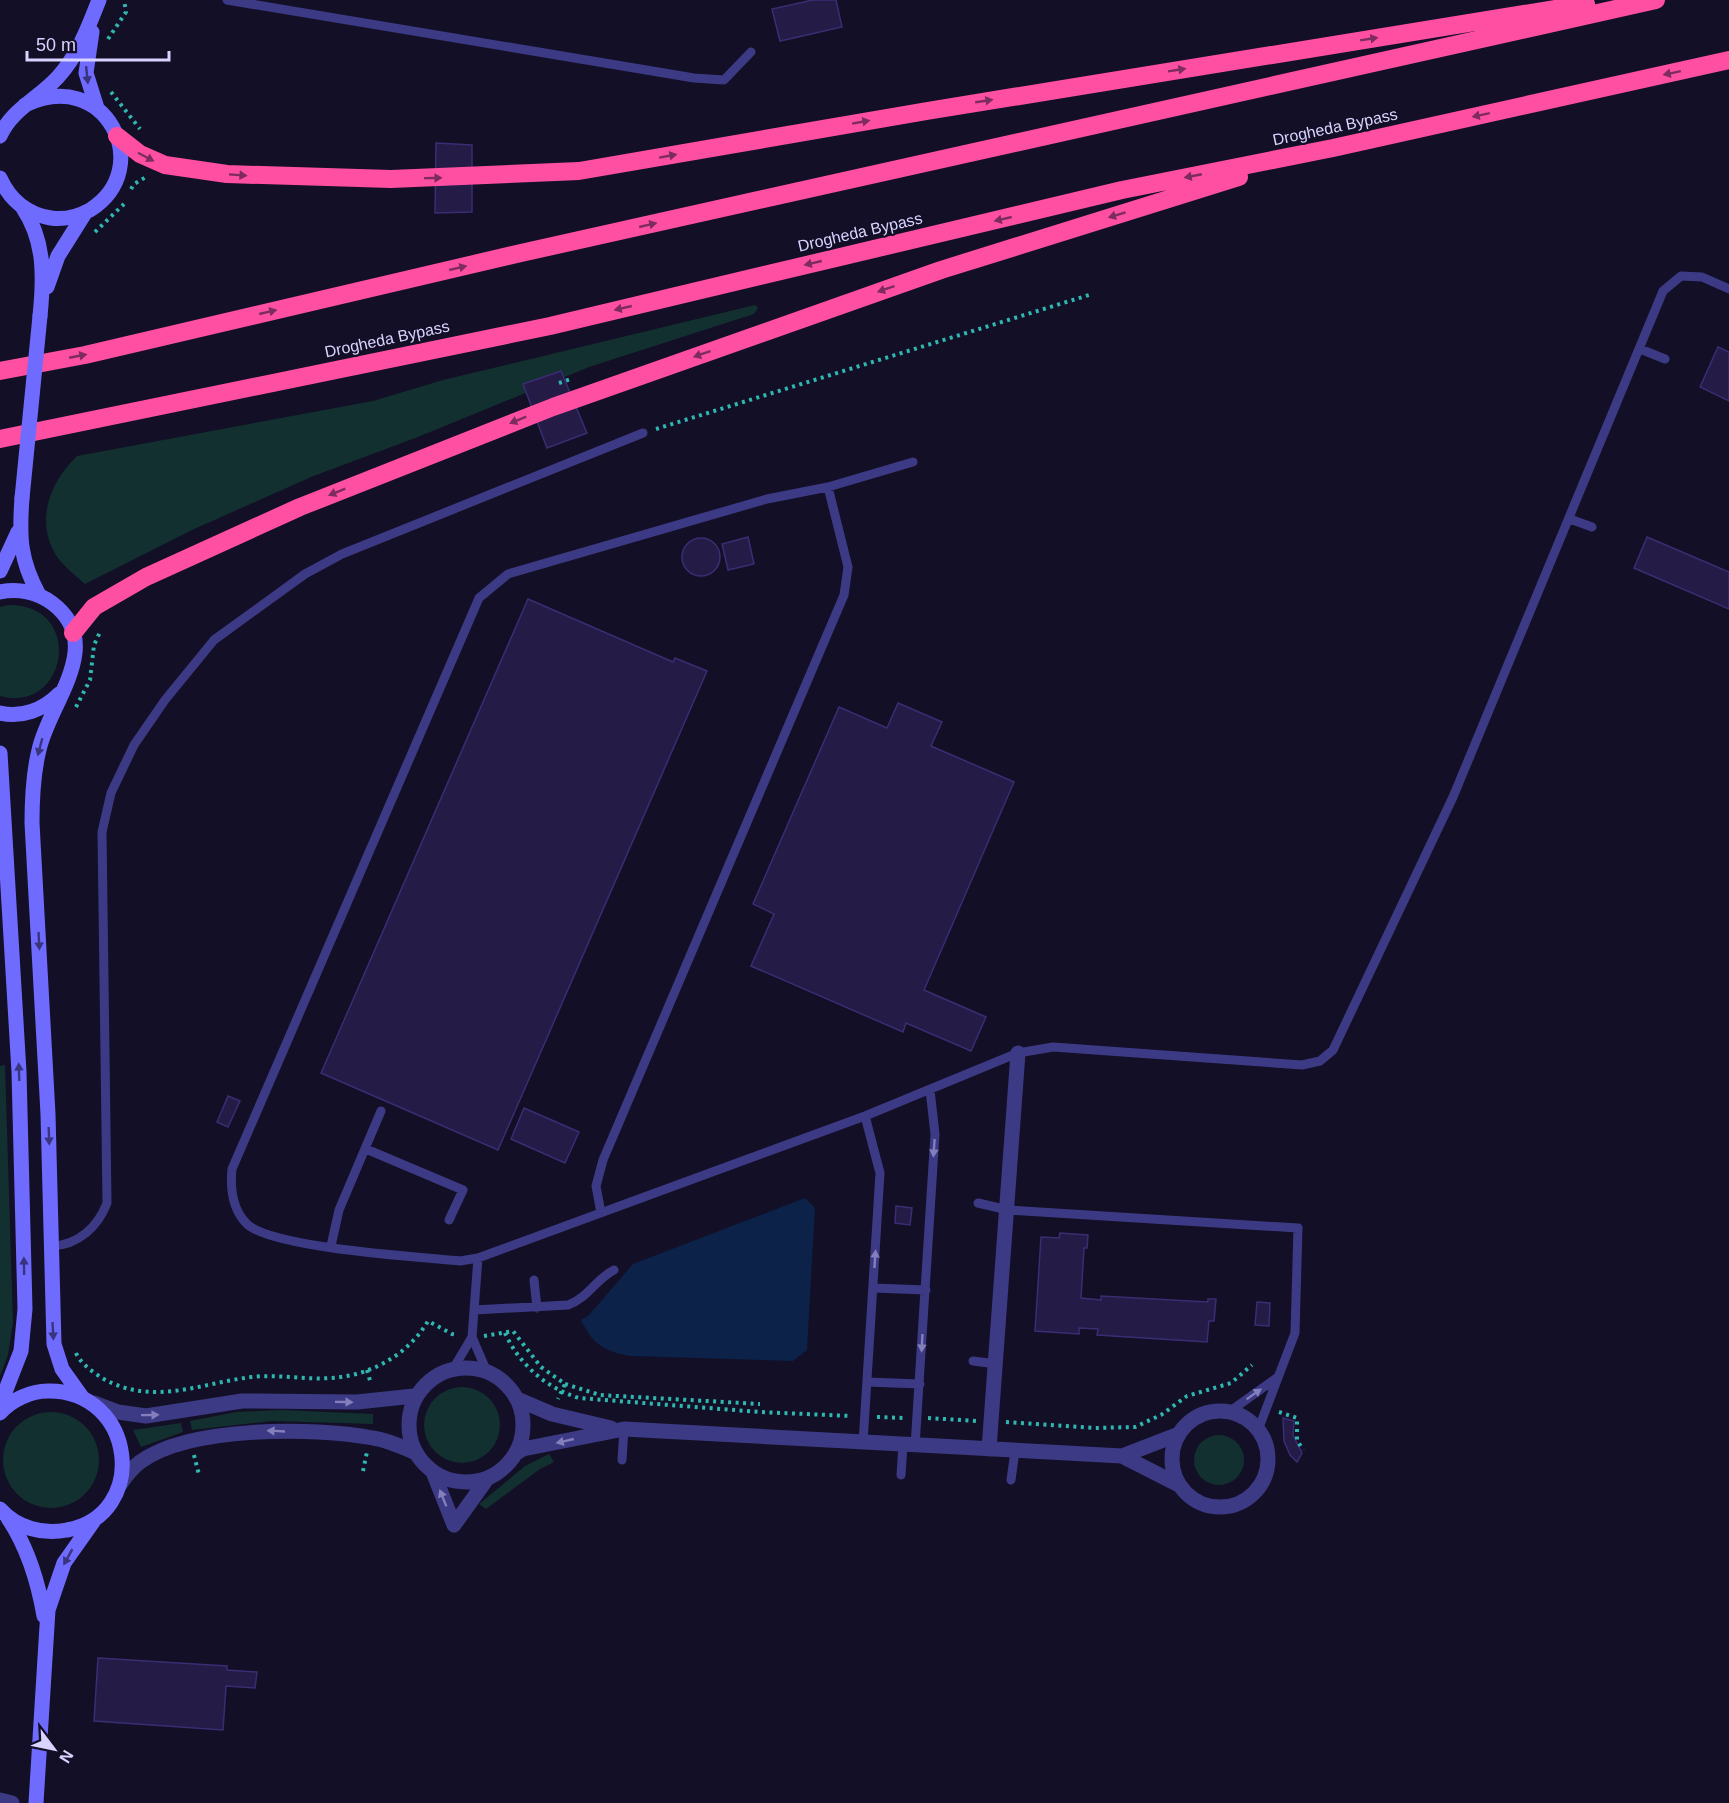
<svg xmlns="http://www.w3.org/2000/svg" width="1729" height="1803" font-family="Helvetica,sans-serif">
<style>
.green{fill:#12302f}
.water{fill:#0c2248}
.building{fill:#241b47;stroke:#3b2d73;stroke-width:1.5}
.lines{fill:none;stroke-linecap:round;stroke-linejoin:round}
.path{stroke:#2fb8b0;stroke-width:4;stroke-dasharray:3 4.5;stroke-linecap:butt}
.lane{stroke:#3d3a85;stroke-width:9}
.street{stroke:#3d3a85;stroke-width:15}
.secondary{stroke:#6f6bff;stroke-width:15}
.highway{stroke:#ff4fa3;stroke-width:18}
.secondary-bridge{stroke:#6f6bff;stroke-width:15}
.oneway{fill:#7d2c5e}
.oneway2{fill:#38347d}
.oneway3{fill:#837fbc}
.labels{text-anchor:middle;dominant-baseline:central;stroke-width:4.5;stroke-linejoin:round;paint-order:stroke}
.street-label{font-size:16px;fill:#d9d4ff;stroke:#130f26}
</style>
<rect width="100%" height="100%" fill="#130f26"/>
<path class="green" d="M755,305L758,308L754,314L589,367L418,437L311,477L192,530L85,584C75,575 59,563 53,550C36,516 52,480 77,456L373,401L443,380Z
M9,605C86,605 67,715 0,696V607Z
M5,1065L13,1323L8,1355L0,1376V1066Z
M424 1425a38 38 0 1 1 76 0a38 38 0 1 1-76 0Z
M282,1410L373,1414V1424L272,1421L192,1430L190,1421L236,1412Z
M3 1460a48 48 0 1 1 96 0a48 48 0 1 1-96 0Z
M181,1423L183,1432L141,1447L133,1430Z
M1194 1460a25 25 0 1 1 50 0a25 25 0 1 1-50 0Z
M549,1454L554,1462L540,1469L486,1509L479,1504L525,1466Z"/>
<path class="water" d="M805,1198L815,1208L807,1350L793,1361L630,1356C604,1351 593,1345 581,1320L589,1315L633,1264Z"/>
<path class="building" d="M813,0H836L842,27L780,41L772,9Z
M436,143L472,145V212L435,213Z
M1718,347L1729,352V401L1700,387Z
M561,371L587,433L547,448L523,384Z
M748,537L754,564L728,570L722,544Z
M1647,537L1729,572V609L1634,568Z
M682 557a19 19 0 1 1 38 0a19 19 0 1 1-38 0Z
M528,599L673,662L675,658L707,671L498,1150L321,1073Z
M898,703L942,722L931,746L1014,782L924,990L986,1017L971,1051L906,1023L903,1032L751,966L774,914L753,904L839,707L887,728Z
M228,1096L240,1101L228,1127L217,1122Z
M524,1108L579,1132L565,1163L511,1139Z
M896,1206L912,1208L910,1225L895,1223Z
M1060,1233L1088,1235L1087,1248H1084L1081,1298L1101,1300V1296L1208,1302V1299H1216L1214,1321H1209L1207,1342L1097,1335L1098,1329L1079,1328V1334L1035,1331L1041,1237L1059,1238Z
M1257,1302L1270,1303L1269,1326L1255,1325Z
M1283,1418L1294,1421L1293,1435L1302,1453L1297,1462L1290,1455L1284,1441Z
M98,1658L227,1666V1670L257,1672L255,1688L226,1686L223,1730L94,1721Z"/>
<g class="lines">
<path class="path" d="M108,39L126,12L124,0
M111,92L140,129
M131,189L134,184L146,177
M95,232L124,204
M559,383L571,379
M656,429L1089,295
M76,707L90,680L94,645L101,630
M505,1333C519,1364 546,1388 579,1398L760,1412L851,1416
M484,1336L513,1331L541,1367L565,1384L558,1399
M76,1353C81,1364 92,1371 102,1378C153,1407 200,1383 252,1377C278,1374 304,1380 330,1378C370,1376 408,1355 428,1321L452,1334L458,1335
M367,1370L371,1384
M565,1384L600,1395L760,1404
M1279,1412L1297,1418V1440L1303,1450
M877,1417L905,1418
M928,1418L977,1421
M1006,1422L1095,1428L1135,1427L1161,1415L1187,1396L1231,1383L1252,1365
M194,1455L199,1475
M363,1471L367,1452"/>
<path class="lane" d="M227,0L694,78L724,80L751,52
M1640,349L1665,359
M913,462L828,487L767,499L508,574L479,598L232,1169C230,1189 232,1209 247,1224C272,1248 419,1257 460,1261L478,1258L865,1116L1018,1053L1053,1047L1302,1065L1320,1061L1333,1050L1453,797L1663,291L1681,276L1702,277L1729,289
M1570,519L1592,527
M366,1149L463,1190L449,1220
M978,1203L1008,1210L1298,1228L1295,1333L1258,1430
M601,1213L596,1186L603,1160L844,595L848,567L828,487
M52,1246C78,1245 98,1227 107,1203L102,832L111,793L134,745L165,700L214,640L305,574L342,554L643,433
M331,1246L339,1210L381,1111
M534,1280L537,1308
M873,1288L926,1290
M474,1310L568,1305C588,1298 596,1279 614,1270
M472,1337L478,1258
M973,1361L997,1364
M453,1369L472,1337L487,1372
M867,1382L920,1384
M1229,1412L1278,1377
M863,1443L880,1173L865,1116
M915,1446L935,1134L930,1090
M622,1460L624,1429
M901,1475L903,1445
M1011,1480L1015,1451"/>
<path class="street" d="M409 1425a57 57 0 1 1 114 0a57 57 0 1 1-114 0Z
M517,1399L552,1414L611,1428
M94,1403L118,1412L146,1416L242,1401L357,1402L414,1396
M1172 1459a48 48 0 1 1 96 0a48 48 0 1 1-96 0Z
M989,1449L1018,1053
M515,1454L523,1449L624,1429L1122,1456
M433,1472L454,1525
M1179,1485L1122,1456L1179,1434
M119,1486C125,1477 132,1468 140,1462C189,1426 314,1427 373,1438C388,1440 402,1447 416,1453
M454,1525L487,1479
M0,1800L12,1803"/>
<path class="secondary" d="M92,32L86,73L97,108
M0,136C12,109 38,99 58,77C78,55 88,28 99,0
M0,178C10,200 26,214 51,218C64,220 79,216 90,210C157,168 105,66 25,105
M23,208C45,241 44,277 40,316
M47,287L58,256L85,213
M22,498C19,538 20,560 39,595
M0,571L18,532
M0,592C18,588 37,592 52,603C107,644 49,703 39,750C33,774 32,799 32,823L48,1114L54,1344L62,1369L82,1397
M0,713C22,718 43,710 59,694
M0,753L19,1072L25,1309L21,1351L0,1405
M0,1413C11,1400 31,1391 48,1391C136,1390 150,1515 67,1530C43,1535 17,1528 0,1509
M8,1518C28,1548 38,1581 44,1616
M36,1803L48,1610L64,1563L93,1522"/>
<path class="highway" d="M117,136L140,154L165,165L227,174L391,179L579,171L927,111L1586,4
M0,371L85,355L521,253L1656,0
M0,439L550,326L1122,190L1333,148L1729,60
M73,633L94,607L146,577L300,507L553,407L941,270L1239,177"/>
<path class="secondary-bridge" d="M22,498L40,316"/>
</g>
<defs><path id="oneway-solid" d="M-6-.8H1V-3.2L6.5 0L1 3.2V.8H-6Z" transform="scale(1.5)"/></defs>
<g class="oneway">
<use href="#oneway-solid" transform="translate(1369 39) rotate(-9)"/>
<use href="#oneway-solid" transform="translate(1177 70) rotate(-9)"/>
<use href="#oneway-solid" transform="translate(1672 73) rotate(168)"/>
<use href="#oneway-solid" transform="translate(984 101) rotate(-9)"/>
<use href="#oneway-solid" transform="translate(1481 115) rotate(168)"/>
<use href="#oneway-solid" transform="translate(861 122) rotate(-10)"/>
<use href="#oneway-solid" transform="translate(668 156) rotate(-10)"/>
<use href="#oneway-solid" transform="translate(146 157) rotate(28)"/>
<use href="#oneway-solid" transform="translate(238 175) rotate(4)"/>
<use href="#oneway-solid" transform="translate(1193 176) rotate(169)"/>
<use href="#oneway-solid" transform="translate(433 178) rotate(-1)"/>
<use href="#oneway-solid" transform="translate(1117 215) rotate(163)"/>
<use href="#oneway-solid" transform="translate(1003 219) rotate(167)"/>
<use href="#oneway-solid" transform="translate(648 225) rotate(-13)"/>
<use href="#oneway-solid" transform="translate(813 263) rotate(167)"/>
<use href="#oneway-solid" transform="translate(458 268) rotate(-13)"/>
<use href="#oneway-solid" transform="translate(886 289) rotate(161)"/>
<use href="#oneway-solid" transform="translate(623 308) rotate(167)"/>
<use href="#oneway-solid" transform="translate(268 312) rotate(-13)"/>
<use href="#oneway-solid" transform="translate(702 354) rotate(161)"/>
<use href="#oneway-solid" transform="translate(78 356) rotate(-11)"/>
<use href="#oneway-solid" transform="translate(518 420) rotate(158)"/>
<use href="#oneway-solid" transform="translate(337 492) rotate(158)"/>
</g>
<g class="oneway2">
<use href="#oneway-solid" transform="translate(87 75) rotate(84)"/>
<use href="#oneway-solid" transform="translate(40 747) rotate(105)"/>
<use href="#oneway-solid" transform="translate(39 941) rotate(87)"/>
<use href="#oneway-solid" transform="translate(19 1072) rotate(-92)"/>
<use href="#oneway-solid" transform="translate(49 1136) rotate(88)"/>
<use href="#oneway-solid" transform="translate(24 1266) rotate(-91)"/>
<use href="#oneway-solid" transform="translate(53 1331) rotate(87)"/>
<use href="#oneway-solid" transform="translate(68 1557) rotate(119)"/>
</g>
<g class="oneway3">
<use href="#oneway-solid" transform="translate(934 1148) rotate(94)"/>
<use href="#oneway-solid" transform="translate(875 1259) rotate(-86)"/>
<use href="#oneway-solid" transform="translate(922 1343) rotate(93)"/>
<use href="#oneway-solid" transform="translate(1254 1394) rotate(-35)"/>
<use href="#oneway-solid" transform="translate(344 1402) rotate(1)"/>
<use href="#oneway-solid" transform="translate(150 1415) rotate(-1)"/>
<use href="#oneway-solid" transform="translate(276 1431) rotate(-177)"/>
<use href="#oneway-solid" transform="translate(565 1441) rotate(167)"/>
<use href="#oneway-solid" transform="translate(443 1498) rotate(-112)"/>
</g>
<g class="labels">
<g class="street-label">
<text transform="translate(1335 127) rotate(-12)">Drogheda Bypass</text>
<text transform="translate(860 232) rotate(-13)">Drogheda Bypass</text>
<text transform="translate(387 339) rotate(-12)">Drogheda Bypass</text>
</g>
</g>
<g transform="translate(54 1749) rotate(122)" stroke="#130f26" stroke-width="4.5" paint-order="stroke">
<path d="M0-4.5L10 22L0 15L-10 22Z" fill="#d9d4ff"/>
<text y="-9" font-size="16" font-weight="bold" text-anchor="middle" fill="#d9d4ff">N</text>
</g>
<path d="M27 51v9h142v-9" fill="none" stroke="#d9d4ff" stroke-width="3"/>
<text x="36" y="51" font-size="18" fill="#d9d4ff" stroke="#130f26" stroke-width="4.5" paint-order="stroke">50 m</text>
</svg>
